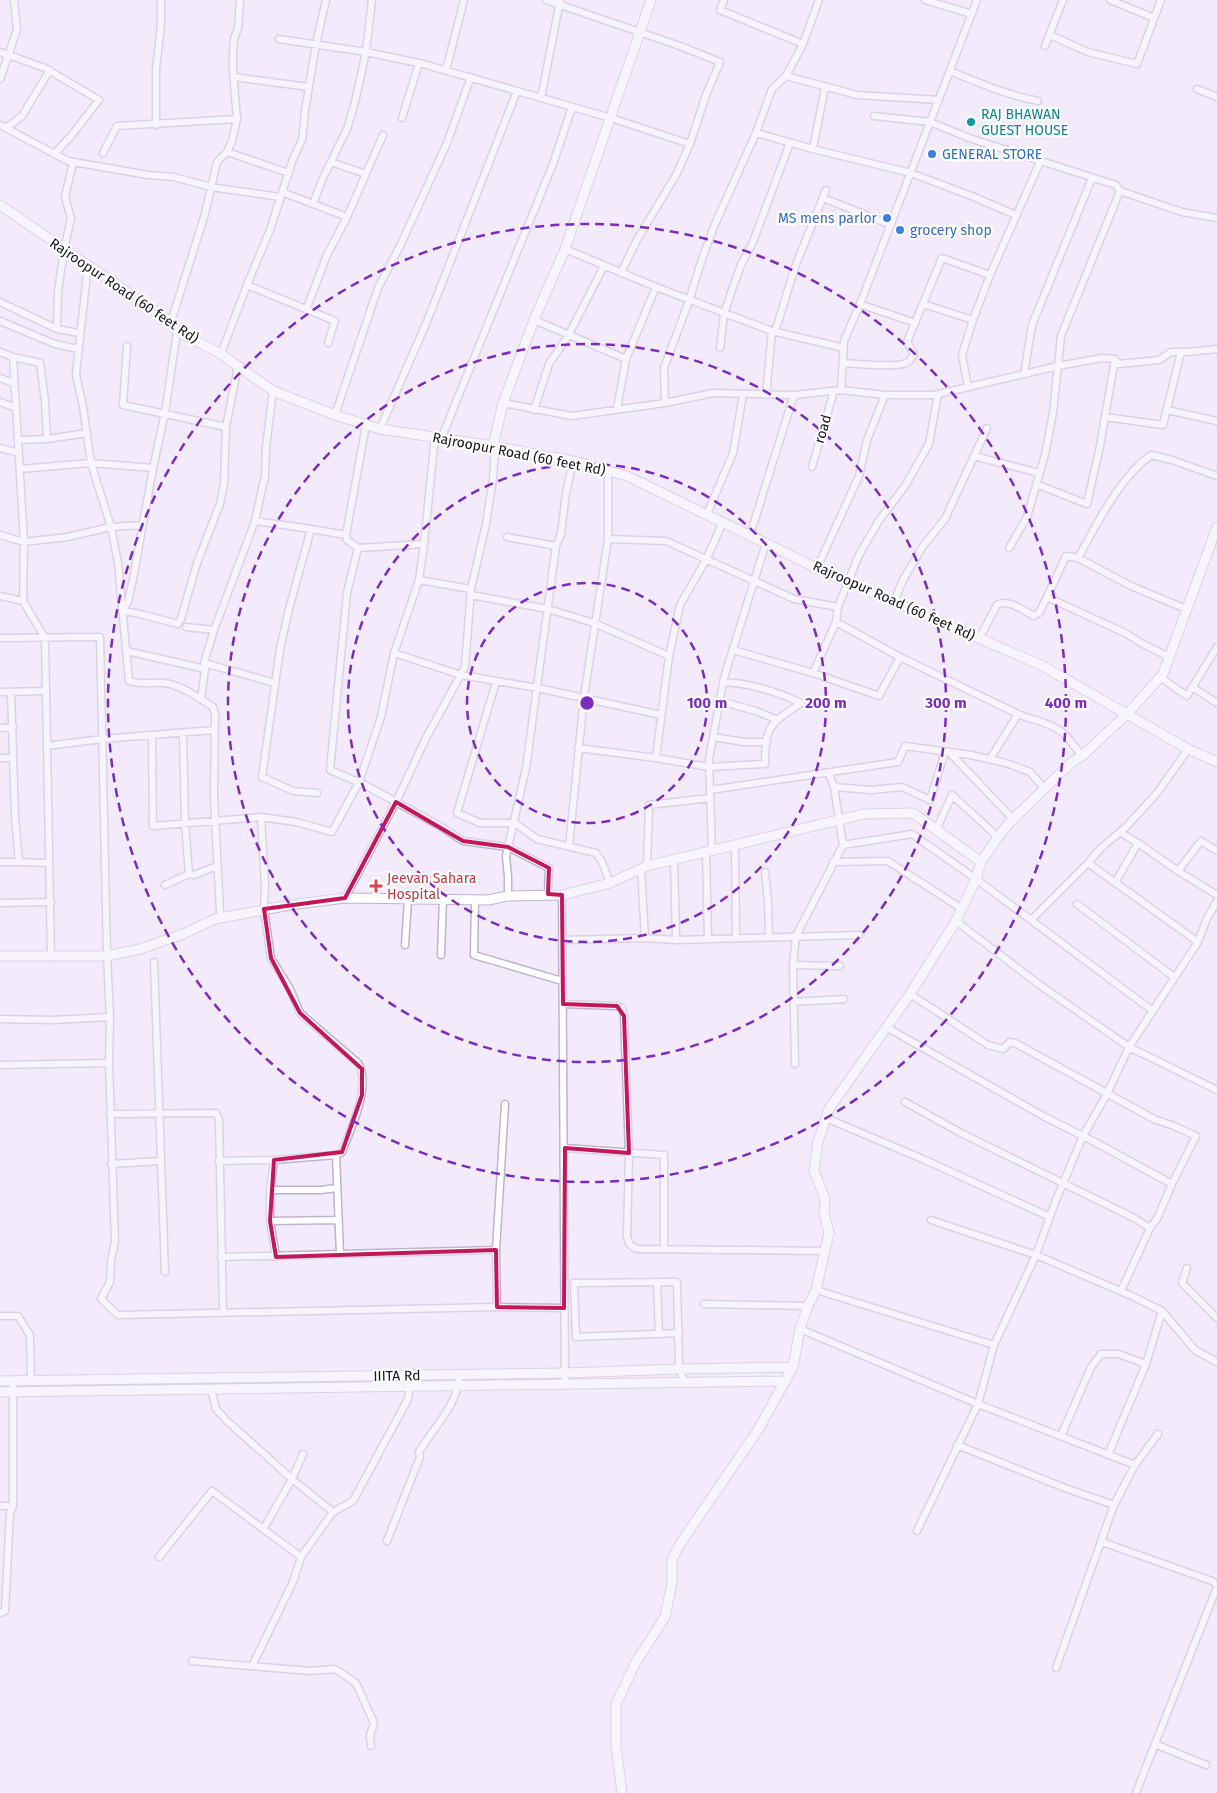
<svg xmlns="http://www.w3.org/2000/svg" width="1217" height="1793" font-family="'Fira Sans',sans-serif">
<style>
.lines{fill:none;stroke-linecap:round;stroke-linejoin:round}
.minor-casing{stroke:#c0b3cf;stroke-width:9}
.tertiary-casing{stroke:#c0b3cf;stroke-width:11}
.secondary-casing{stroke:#c0b3cf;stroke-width:11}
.minor{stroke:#fff;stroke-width:6}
.tertiary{stroke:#fff;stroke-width:9}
.secondary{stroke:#fff;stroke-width:9}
.marked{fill:none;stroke:#c2185b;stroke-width:4;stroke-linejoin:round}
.ring{fill:none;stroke:#7b2cbf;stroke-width:2.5;stroke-dasharray:9 6}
.culture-dot{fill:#0f9aa8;stroke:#fff;stroke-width:2}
.shop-dot{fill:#3f7fe0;stroke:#fff;stroke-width:2}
.health-dot{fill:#e0444e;stroke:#fff;stroke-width:2}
.labels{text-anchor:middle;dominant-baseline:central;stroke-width:4.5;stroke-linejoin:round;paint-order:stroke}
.culture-label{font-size:14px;fill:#0d838f;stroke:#fff;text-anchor:start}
.shop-label{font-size:14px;fill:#366cbe;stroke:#fff;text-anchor:start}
.street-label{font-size:14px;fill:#19141e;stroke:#fff}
.health-label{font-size:14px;fill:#be3a42;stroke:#fff;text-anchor:start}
.centre{fill:#7b2cbf;stroke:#fff;stroke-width:2.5}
.ring-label{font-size:15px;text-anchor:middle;font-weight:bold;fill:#7b2cbf;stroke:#fff;stroke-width:4.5;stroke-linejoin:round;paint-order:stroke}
</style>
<rect width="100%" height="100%" fill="#f3ebfc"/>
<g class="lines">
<defs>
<path id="minor" d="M546,0L680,46L720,62L706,95L690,144L676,175L638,238L621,273
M724,0L720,10L803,44
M925,0L972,14
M1110,0L1154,18
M1050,35L1088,52L1137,64L1161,0
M279,39L366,52L423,64L611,118L690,144
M1045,46L1063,0
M0,52L45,68L99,100L71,136L54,154
M446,70L464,0
M950,71C979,83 1007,95 1038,101
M786,76L857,95L939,100
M234,77L309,87
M0,79L17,30L14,0
M1197,89L1217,97
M541,98L560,1
M874,116L930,122L969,138L1116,185L1120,191L1182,212L1217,218
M402,118L419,63
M0,125L68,161L148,175L174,177L211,187L280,197
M156,125V70L161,24V0
M6,128L22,116L50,70
M756,133L813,149L911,173L974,197L1016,215
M813,149L825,87
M227,152L289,173
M103,153L117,126L237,119
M331,162L366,174
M282,192L347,217L383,135
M823,198L891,225
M313,204L323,178L347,129L355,102L366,52L372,0
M565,249L656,287L772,331L844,348
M88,265L76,374L83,407L91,463L111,527L118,563L129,681C141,685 151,682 164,683C182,685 198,698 213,707L215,713L214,797L220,912
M247,285L335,321L328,343
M0,302L57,329L79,333
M860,304L915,323
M923,304L973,320
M306,310L327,255L347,217
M534,320L626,359
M0,321L55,344L78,349
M171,322L205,214L217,162L227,152L232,141L237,119L233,73V54L234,39L238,28L240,0
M57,329L58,292L64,250L71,218L65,197L73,162
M775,332L795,267L826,190
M127,346L123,405L226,427
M720,348L724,314L733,287L741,265L753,242L790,143
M0,352L13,357L40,363L45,401L47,439
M221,354L247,285L270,230L293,159L302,140L305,111L316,44L326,0
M13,357L24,542L23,601L45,638L51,957
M843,363C857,364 894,368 906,363C910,362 912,358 914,354L907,342L942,258L990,275
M1024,374L1032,325L1092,178
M0,378L15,384
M968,387L962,355L973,320L990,275L1040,162
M841,390L844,341L862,299L977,0
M766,395L772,331
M0,402L16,408
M503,403L572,416L665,403L713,393L794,395L841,390L885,395H934L1058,366L1102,358L1115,359L1118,364L1159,360L1171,352H1187L1217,349
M665,403L664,368L689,301L703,256L715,224L756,133L772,89L786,76L803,44L819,0
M617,409L626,359L656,287
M534,410L549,364L568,336L604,266
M1167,410L1217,421
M335,415L378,288L400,246L447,143L471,77
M1105,417L1163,425L1181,352
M366,425L346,535L347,540L358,548L347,593L330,770L365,785L440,826L463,841L508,847L549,868L548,894
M380,429L428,319L517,91
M441,439L553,164L572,107
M18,440L47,439L87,433
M0,448L19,453
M974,456L1039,473
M812,467L834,391
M20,469L91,463L153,468
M1036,484L1087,504L1100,446L1115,359
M707,514L733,453L743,395
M255,521L311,529
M0,535L24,542L67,537L111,527L143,525
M750,535L794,395
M507,537L556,546
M608,539L666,541L794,599L838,607
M358,548L424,544
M1009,548L1027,517L1045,455L1053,413L1061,336L1120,191
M1078,558L1066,556L1047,597L1127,634L1141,643L1169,657
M817,568L859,476L867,440L885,395
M419,580L471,589
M471,595L548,609L594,623L669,656
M0,596L23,601
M894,602L903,580L923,546L945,519L987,428
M1186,609L1131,586L1078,558C1097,524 1119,478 1151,455L1172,460L1217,476
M122,611L136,613L178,624L181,619L197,563L220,504L224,483L226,427L238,366
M122,611L128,602L133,579L153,468L165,413L177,331
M836,622L900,657L1018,714C1031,720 1050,722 1062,732C1069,738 1076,749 1082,756
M186,627L214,630
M0,638L100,637L107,956L110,1017L109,1063
M979,639L997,605C1008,598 1024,611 1034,616L1039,613L1047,597
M733,650L813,673L879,696L900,657
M127,651L205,669
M394,653L461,675L538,688L661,715
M204,663L275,683
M813,673L836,622L838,607L859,555L878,522L905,486L929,444L938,394
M1160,677L1187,696L1217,647
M496,682L457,813L480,823H515L537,839L596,853L602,862L610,883
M1192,687L1217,703
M0,692L46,691
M11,692L15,817L19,862L48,863
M201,700L205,669L204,663L214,630L255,521L265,476L266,447L273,391
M720,701L756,711L778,720
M0,728L13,727
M183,733L185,823L189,874
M152,735L153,826L261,817L296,822L332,832L359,782L381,717L394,653L419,580L424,544L435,437
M713,737L744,742H767
M47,746L102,739L214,730
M578,748L656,758L669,656L680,605L706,560L723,522
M950,753L1013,819
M0,758H13
M656,758L709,767L765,764C765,754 765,738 770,729C776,718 791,710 801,703C775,691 751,683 723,682
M990,759L1018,714
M834,787L871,790L902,787L930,800L945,752
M710,790L898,762L905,746L971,755L1006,763L1030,772L1044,788
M317,793L293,791L262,777L280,649L289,609L311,529L346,535
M936,830L952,795L998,837
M1120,832L1138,843
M843,845L912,834L976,879L1153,1011
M569,846L584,697L608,539V470
M735,846L736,938
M706,851L708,939
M712,851L709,759L724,678L766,543
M674,859L676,940
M0,862H19
M833,862L888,861L962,909
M1088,863L1198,942
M647,866L649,805L710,798
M641,869L645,938L676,940L859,935
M1178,871L1217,895
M765,872L768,901L769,937
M1115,883L1138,843L1178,871L1201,841L1217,851
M165,885L189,874L194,875L217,866
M562,895L565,1385
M508,896V877L506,856L526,768L556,546L561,534L566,493L573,461
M345,898L396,802L426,738L465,667L471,589L486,524L493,479L495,447
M475,900L474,955L562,981
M0,903L51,902
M1077,904L1174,977
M1031,920L1088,863L1101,848L1126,827L1158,792L1188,749
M956,921L1037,983L1129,1047L1217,1090
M562,940L645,938
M405,945L408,900
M441,955L443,899
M154,962L165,1272
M793,965L840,966
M910,994L988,1045L1003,1049L1010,1042L1015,1043L1154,1119L1174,1126L1196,1136L1172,1184L1157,1219L1150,1228L1121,1291
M794,1002L844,999
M563,1004L617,1006L622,1008L624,1016L629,1153L627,1236C628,1243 630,1246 637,1249L825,1251
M0,1019L52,1020L110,1017
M886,1027L1045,1117L1091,1140L1172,1184
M795,1064L793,965L796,936L843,845L834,787L829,773
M0,1065L109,1063L115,1241L111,1261L110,1282L101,1299L118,1315L497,1307
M905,1102L961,1133L1134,1218L1150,1228
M505,1104L496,1250L497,1307L564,1308
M110,1114L216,1113L219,1119L223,1312
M826,1118L925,1160L1050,1217
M565,1148L664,1155V1249
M336,1155L340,1254
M274,1160L270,1190V1221L276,1257
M219,1161L274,1160L336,1155L342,1152C351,1128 372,1086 358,1063L300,1013L290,989L271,958L264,909L265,885L261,817
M111,1164L160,1161
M270,1190H321L337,1188
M931,1220L1036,1255L1134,1297L1162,1311L1195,1350L1217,1362
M270,1221L338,1220
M221,1257L496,1250
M1187,1268L1182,1283L1217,1318
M657,1283L659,1334
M816,1290L994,1345
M704,1304L808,1306
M0,1316H18L30,1335L31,1380
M800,1329L978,1404L1135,1465
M679,1333L576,1337L574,1283L677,1282L679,1369L685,1383
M1061,1436L1091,1367L1101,1354H1118L1146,1364
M957,1445L1065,1488L1114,1505
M1108,1455L1146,1364L1162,1311
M0,1506H13
M333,1512L353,1501L408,1399L410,1387
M264,1528L292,1479L303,1454
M917,1531L978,1404L994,1345L1036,1255L1056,1200L1083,1136L1107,1094L1129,1047L1198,942L1207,918L1217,901
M387,1541L420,1457L419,1452C433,1428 459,1404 459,1375
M1102,1542L1212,1581L1217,1585
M159,1557L212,1491L301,1557L333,1512L292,1479L227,1421L216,1409L211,1389
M0,1613L5,1611L10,1513L13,1506V1381
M192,1661L310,1671L335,1669L356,1683L374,1723L370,1736L371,1746
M252,1666L293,1582L301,1557
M1056,1668L1114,1505L1135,1465L1158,1434
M1155,1744L1217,1587
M1136,1793L1155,1744L1206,1765"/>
<path id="tertiary" d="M493,446L503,403L534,320L565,249L651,0
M0,956H107L140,949L183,934L215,919L290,905L345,898L488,900L508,896L562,895L610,883L647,866L864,814L913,813L981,862
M0,1381L565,1373L679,1369L793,1367
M0,1392L786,1381
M622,1793L616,1747V1704L636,1662L665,1617L672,1583V1559L682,1541L758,1430L793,1367L800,1329L808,1306L816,1290L829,1233L824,1213L825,1199L814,1171L818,1141L829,1109L910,994L956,921L976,879L981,862L998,837L1010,822L1072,762L1082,756L1127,714L1163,674L1217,527"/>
<path id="secondary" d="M0,205L171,322L177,331L221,354L273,391L335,415L380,429L493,446L573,461L627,476L829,574L1041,665L1188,749L1217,762"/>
</defs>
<use href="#minor" class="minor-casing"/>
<use href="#tertiary" class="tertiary-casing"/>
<use href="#secondary" class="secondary-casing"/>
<use href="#minor" class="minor"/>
<use href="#tertiary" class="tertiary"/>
<use href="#secondary" class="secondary"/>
</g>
<path d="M0 0H1217V1793H0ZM396,802L463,841L508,847L549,868L548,894L562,895L563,1004L617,1006L624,1016L629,1153L565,1148L564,1308L497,1307L496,1250L276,1257L270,1221L274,1160L342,1152L362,1095V1069L300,1013L271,958L264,909L345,898Z" fill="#f3ebfc" fill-opacity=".55" fill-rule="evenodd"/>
<path class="marked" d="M396,802L463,841L508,847L549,868L548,894L562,895L563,1004L617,1006L624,1016L629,1153L565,1148L564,1308L497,1307L496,1250L276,1257L270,1221L274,1160L342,1152L362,1095V1069L300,1013L271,958L264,909L345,898Z"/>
<g class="ring">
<circle cx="587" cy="703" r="120"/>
<circle cx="587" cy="703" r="239"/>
<circle cx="587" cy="703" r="359"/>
<circle cx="587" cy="703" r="479"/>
</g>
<circle class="culture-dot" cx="971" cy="122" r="5"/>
<g class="shop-dot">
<circle cx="932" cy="154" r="5"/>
<circle cx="887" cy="218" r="5"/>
<circle cx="900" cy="230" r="5"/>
</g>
<path class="health-dot" d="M373.5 878.5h5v5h5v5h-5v5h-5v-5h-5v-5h5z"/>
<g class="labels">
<g class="culture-label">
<text x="981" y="114">RAJ BHAWAN<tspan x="981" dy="16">GUEST HOUSE</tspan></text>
</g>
<g class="shop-label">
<text x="942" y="154">GENERAL STORE</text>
<text x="877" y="218" text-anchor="end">MS mens parlor</text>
<text x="910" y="230">grocery shop</text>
</g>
<g class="street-label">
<text transform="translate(124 291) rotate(34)">Rajroopur Road (60 feet Rd)</text>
<text transform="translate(823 429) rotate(-74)">road</text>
<text transform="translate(519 454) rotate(11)">Rajroopur Road (60 feet Rd)</text>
<text transform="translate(894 601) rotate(24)">Rajroopur Road (60 feet Rd)</text>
<text transform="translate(397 1376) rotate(-1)">IIITA Rd</text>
</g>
<g class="health-label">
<text x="387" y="878">Jeevan Sahara<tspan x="387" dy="16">Hospital</tspan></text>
</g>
</g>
<circle cx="587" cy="703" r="8" class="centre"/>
<g class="ring-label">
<text x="707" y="708">100 m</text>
<text x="826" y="708">200 m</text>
<text x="946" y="708">300 m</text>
<text x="1066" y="708">400 m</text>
</g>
</svg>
